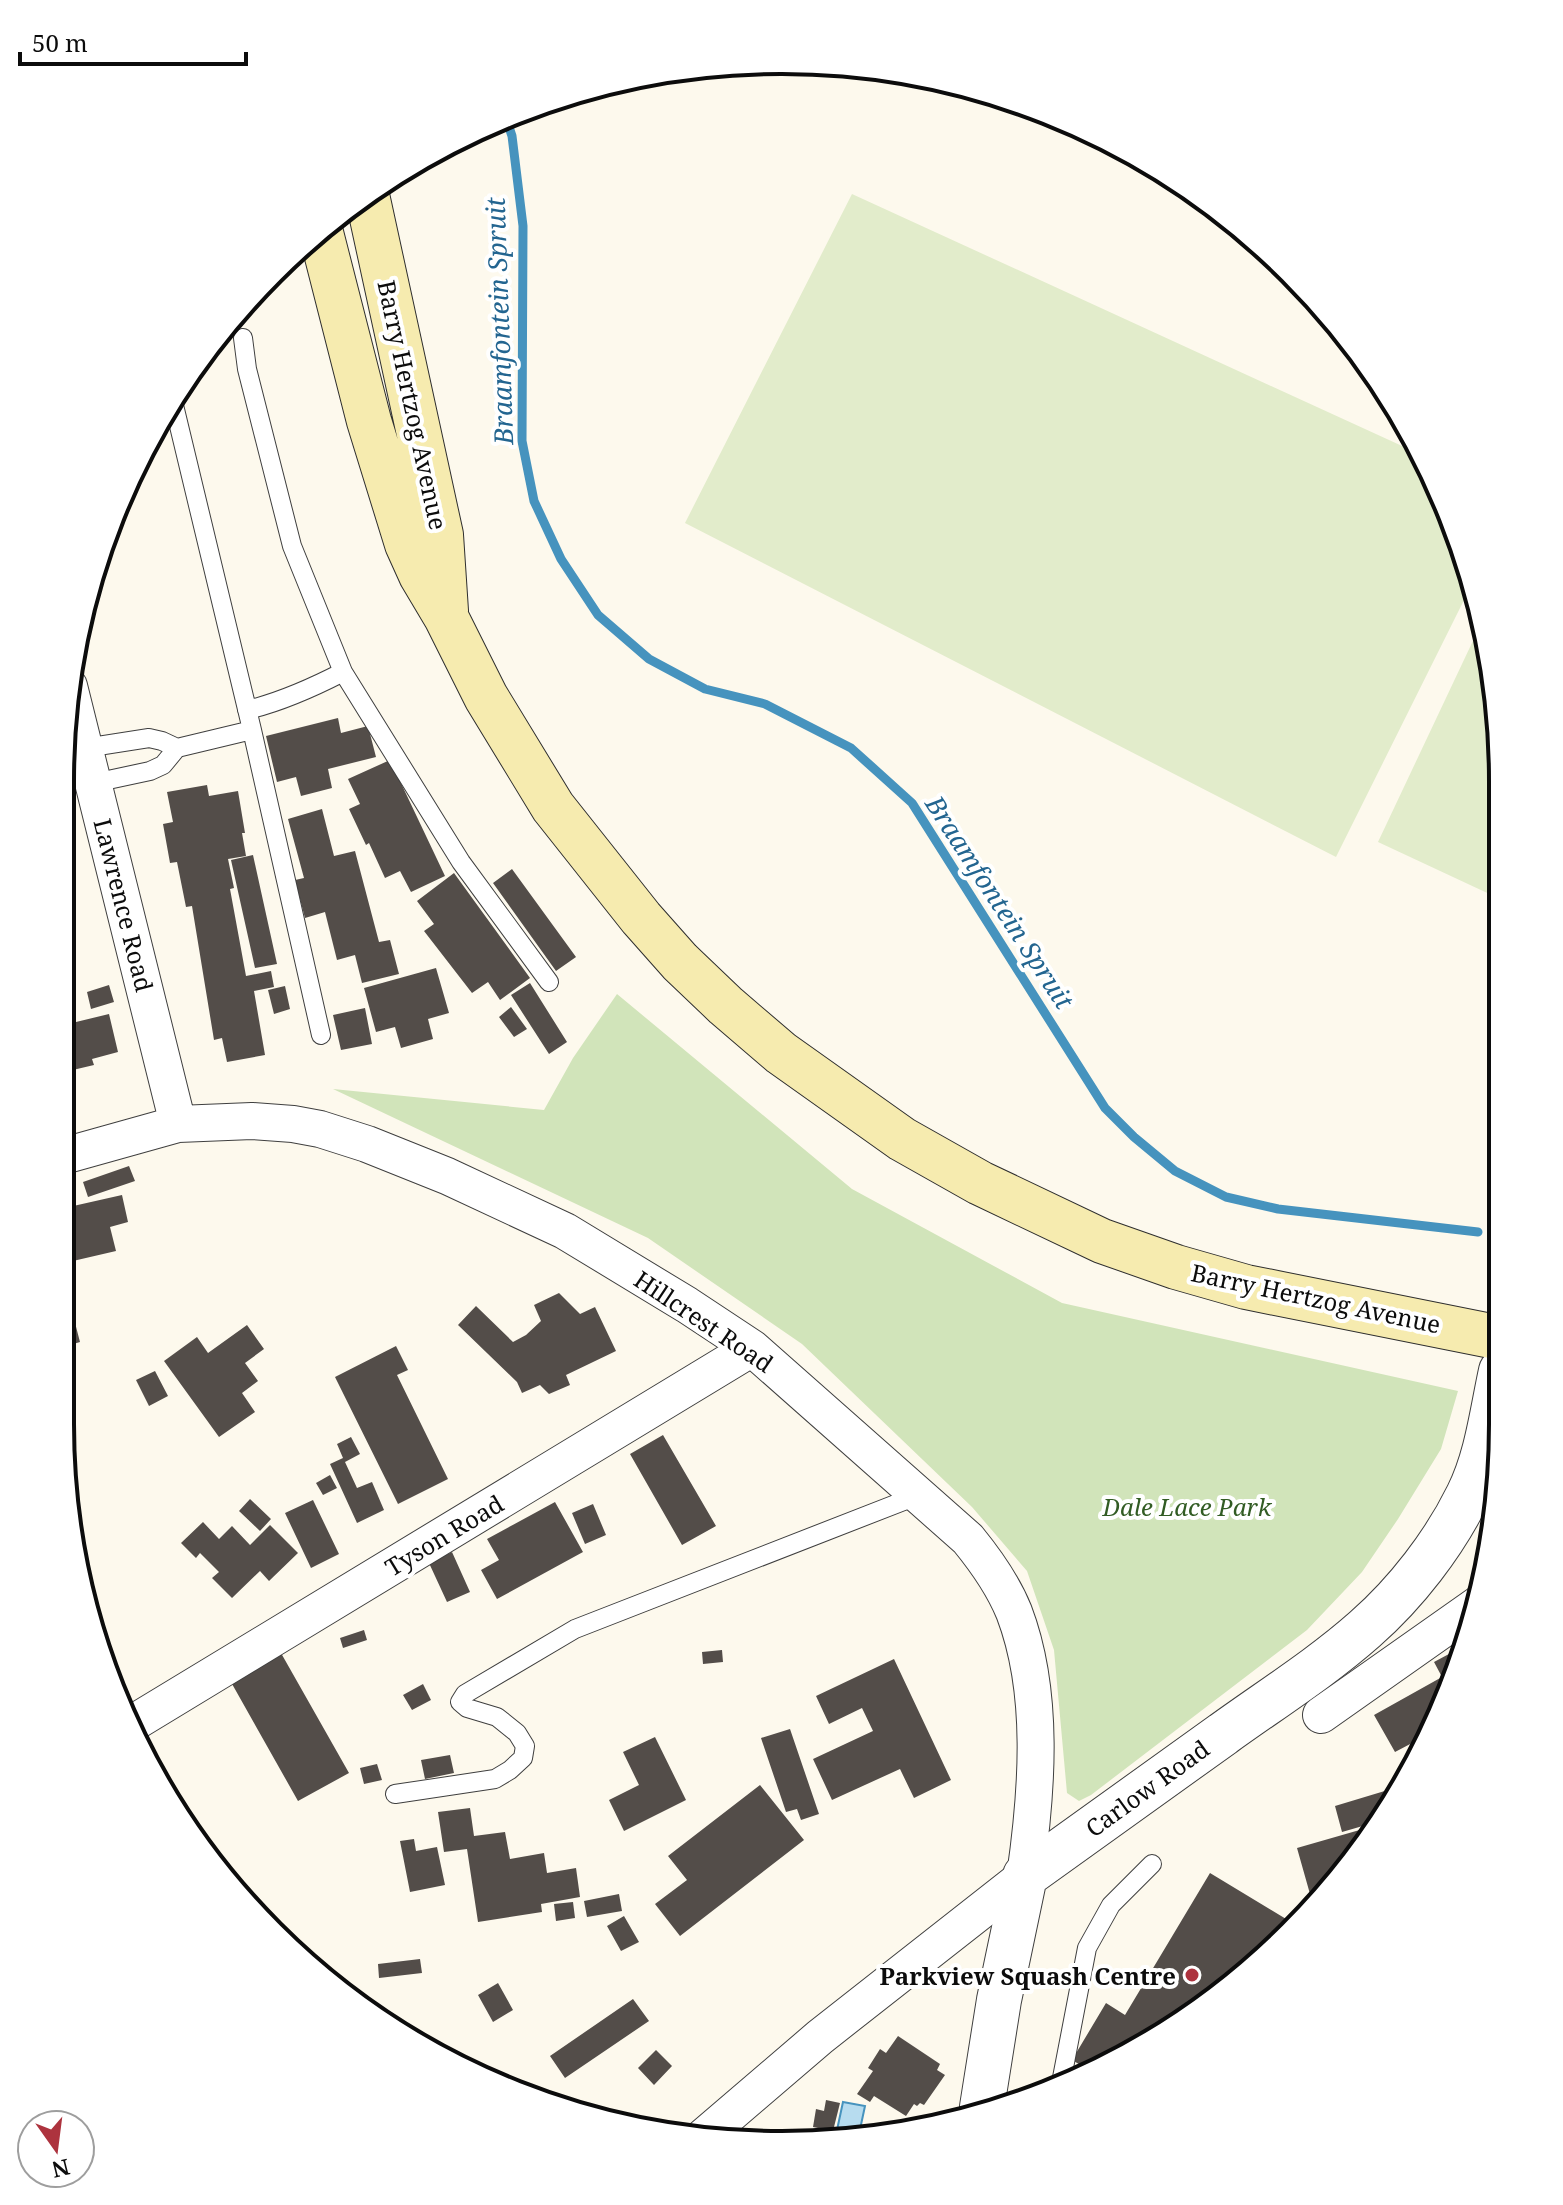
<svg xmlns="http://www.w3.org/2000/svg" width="1563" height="2205" font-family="'Noto Serif',serif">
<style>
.green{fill:#d1e4ba}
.pitch{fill:#e2eccb}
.water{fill:#b7dcef;stroke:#4693be;stroke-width:2}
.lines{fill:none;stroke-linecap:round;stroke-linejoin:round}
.stream{stroke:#4693be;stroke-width:9}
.building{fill:#534d49}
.service-casing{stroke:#3f3f3f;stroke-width:20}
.minor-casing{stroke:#3f3f3f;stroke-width:38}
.tertiary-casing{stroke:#3f3f3f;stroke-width:46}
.secondary-casing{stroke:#2e2e2e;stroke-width:46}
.service{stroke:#fff;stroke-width:18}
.minor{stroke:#fff;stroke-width:36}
.tertiary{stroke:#fff;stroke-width:44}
.secondary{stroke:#f6ebaf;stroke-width:44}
.poi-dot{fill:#ad333e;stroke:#fff;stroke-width:3}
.labels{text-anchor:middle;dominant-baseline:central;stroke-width:8;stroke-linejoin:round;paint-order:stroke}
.street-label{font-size:24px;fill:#0c0c0c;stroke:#fff}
.park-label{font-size:24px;font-style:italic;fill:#325c24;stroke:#fff}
.poi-label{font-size:24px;font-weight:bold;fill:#0c0c0c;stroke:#fff;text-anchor:end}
.water-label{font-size:26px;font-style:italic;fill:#236590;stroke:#fff}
.rim{fill:none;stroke:#0c0c0c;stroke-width:4}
</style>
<rect width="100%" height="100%" fill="#fdf9ed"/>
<path class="green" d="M617,994L852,1189L1062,1303L1458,1391L1441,1449L1398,1519L1362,1572L1307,1630L1091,1795L1079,1801L1067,1793L1054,1650L1027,1571L972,1507L802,1344L648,1238L333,1089L544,1110L573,1058Z"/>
<path class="pitch" d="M852,194L1424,456L1429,463L1468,592L1336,857L685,523Z
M1479,628L1497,687L1498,898L1378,842Z"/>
<path class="water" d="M843,2102L865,2106L859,2134L837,2130Z"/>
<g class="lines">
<path class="stream" d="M506,118L512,136L523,226L522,441L534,501L561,559L598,615L649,659L705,689L765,704L851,748L912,803L1105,1108L1134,1137L1175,1171L1226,1197L1278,1209L1478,1232"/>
</g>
<path class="building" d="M338,718L341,733L368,726L376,757L328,769L332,788L301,796L296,777L277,782L266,736Z
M390,760L445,876L411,892L400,871L385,878L369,843L366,845L349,809L360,804L348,779Z
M207,785L209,796L238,791L245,833H242L246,856L228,859L234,888L230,889L246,976L271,971L274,987L254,991L265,1055L227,1062L222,1038L214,1040L192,906L186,907L177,862L170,863L163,824L173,822L167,792Z
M322,809L334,856L355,851L379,942L390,940L399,974L362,983L355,955L337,960L325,912L305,918L295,880L304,878L288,819Z
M253,855L277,964L255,968L231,860Z
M512,869L576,957L556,971L493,883Z
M454,873L530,978L500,1000L488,982L472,993L424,931L434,924L417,901Z
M436,968L449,1013L428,1019L433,1039L401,1048L395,1027L376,1032L364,988Z
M530,983L567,1042L549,1054L511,995Z
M109,985L114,1002L91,1009L87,992Z
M285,986L290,1009L274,1014L268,990Z
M511,1007L527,1029L514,1037L499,1017Z
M365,1008L372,1044L341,1050L333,1015Z
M73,1009L76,1022L109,1014L118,1052L92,1059L94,1065L60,1073V1013Z
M129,1166L135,1181L88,1197L83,1182Z
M122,1195L128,1222L110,1227L116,1251L60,1264V1209Z
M559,1293L580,1314L595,1307L616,1351L566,1375L570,1385L549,1394L540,1385L522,1393L517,1382L458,1325L476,1306L513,1342L526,1335L541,1321L534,1305Z
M74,1319L80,1342L60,1348V1323Z
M247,1325L264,1349L245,1363L258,1381L242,1393L255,1412L219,1437L164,1361L197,1337L208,1353Z
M396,1346L408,1370L397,1375L448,1479L398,1504L335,1377Z
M155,1371L168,1396L149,1406L136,1380Z
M663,1435L716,1526L682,1545L630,1454Z
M351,1437L360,1454L345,1462L357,1488L372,1482L384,1510L357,1523L330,1464L343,1458L337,1444Z
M330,1475L337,1488L323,1495L316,1483Z
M250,1499L271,1519L260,1531L239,1511Z
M313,1500L339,1554L311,1568L285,1513Z
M555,1502L583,1552L497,1599L481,1570L499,1560L487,1539Z
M593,1504L606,1535L585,1544L572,1513Z
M203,1522L219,1539L232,1526L250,1545L270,1525L298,1553L269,1581L260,1571L232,1598L212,1578L219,1572L200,1553L196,1558L181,1543Z
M452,1552L470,1592L447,1602L429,1563Z
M364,1630L367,1640L343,1648L340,1638Z
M277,1646L349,1773L298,1801L227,1675Z
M1462,1647L1463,1650L1429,1742L1422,1753L1420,1754L1414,1742L1395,1752L1374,1715L1442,1677L1434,1662Z
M722,1650L723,1662L703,1664L702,1652Z
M894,1659L951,1780L914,1798L900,1769L832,1800L813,1759L873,1731L862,1708L829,1724L816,1696Z
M423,1684L431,1700L412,1710L403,1695Z
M790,1729L819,1814L801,1820L797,1809L786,1812L761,1738Z
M655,1737L686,1800L624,1831L609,1800L639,1785L623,1752Z
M450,1755L454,1773L425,1779L421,1760Z
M377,1764L382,1780L364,1784L360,1768Z
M760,1785L804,1840L680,1936L655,1904L687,1880L668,1856Z
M1388,1790L1391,1802L1380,1821L1342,1832L1335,1806Z
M470,1808L474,1836L505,1832L510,1859L544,1853L547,1873L576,1868L580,1897L541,1904L542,1912L478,1922L467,1849L444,1852L438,1812Z
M1377,1825L1354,1862L1330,1888L1310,1894L1297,1848Z
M414,1839L416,1851L437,1847L445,1885L410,1892L400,1841Z
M1210,1873L1296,1925L1258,1966L1100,2071L1094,2073L1072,2060L1106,2003L1125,2015Z
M619,1894L622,1911L587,1917L584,1901Z
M573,1902L575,1918L556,1921L554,1904Z
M624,1916L639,1942L621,1951L607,1926Z
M420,1959L422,1973L379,1978L378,1964Z
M498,1983L513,2010L493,2022L478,1995Z
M633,1999L649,2021L565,2078L550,2056Z
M898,2036L940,2064L937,2070L945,2075L924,2105L920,2103L917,2106L914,2104L906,2116L874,2096L870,2102L857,2094L873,2071L868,2068L880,2049L886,2053Z
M656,2050L672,2066L654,2085L638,2068Z
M826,2100L840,2103L833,2131L813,2127L816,2109L824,2111Z"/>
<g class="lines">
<defs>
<path id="service" d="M243,338L247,369L292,546L343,672L461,862L549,982
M173,401L252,730L321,1035
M247,710C281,702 312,688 343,672
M85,748L149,738L162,741L177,748
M94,783L150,771L163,765L177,748L252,730
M395,1794L495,1779L510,1770L523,1758L525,1746L517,1733L497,1717L467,1708L460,1702L465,1694L575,1629L919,1495
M1061,2083L1087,1948L1111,1905L1152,1864"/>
<path id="minor" d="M69,686L178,1124
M60,1157L178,1124L252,1121L293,1124L320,1129L367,1144L447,1176L565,1231L687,1305L752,1348L968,1539C986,1561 1003,1585 1014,1612C1045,1693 1037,1792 1025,1876L820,2037L701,2139
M1321,1715L1480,1603
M135,1722L752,1348"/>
<path id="tertiary" d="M982,2107L999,2000L1025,1876C1091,1828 1157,1781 1223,1734C1270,1700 1321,1668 1365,1629C1406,1593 1444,1544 1468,1495C1487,1457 1492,1412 1501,1371"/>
<path id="secondary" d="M367,195L441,535L446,611
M320,229L369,421L407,544L421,575L446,617L486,697L553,807L641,918L680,962L725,1005L781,1053L902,1139L980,1183L1102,1241L1176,1267L1246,1287L1501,1338"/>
</defs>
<use href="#service" class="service-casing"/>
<use href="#minor" class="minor-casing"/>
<use href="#tertiary" class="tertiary-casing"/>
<use href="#secondary" class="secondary-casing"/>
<use href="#service" class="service"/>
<use href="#minor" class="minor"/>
<use href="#tertiary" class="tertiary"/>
<use href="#secondary" class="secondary"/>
</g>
<circle class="poi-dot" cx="1192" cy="1975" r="8"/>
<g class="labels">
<g class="street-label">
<text transform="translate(413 405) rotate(78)">Barry Hertzog Avenue</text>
<text transform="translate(124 905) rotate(76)">Lawrence Road</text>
<text transform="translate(1316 1298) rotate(12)">Barry Hertzog Avenue</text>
<text transform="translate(704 1321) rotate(34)">Hillcrest Road</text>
<text transform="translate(444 1535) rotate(-31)">Tyson Road</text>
<text transform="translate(1147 1788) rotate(-36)">Carlow Road</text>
</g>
<g class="park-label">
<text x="1187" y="1506">Dale Lace Park</text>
</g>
<g class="poi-label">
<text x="1176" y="1975">Parkview Squash Centre</text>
</g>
<g class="water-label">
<text transform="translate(499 321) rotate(-92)">Braamfontein Spruit</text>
<text transform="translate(1000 902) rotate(57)">Braamfontein Spruit</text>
</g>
</g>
<path d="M0 0H1563V2205H0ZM781 74H782A707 707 0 0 1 1489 781V1424A707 707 0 0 1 782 2131H781A707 707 0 0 1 74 1424V781A707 707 0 0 1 781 74Z" fill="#fff" fill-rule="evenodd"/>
<path class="rim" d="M781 74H782A707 707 0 0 1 1489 781V1424A707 707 0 0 1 782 2131H781A707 707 0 0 1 74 1424V781A707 707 0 0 1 781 74Z"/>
<g transform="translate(56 2149) rotate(166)"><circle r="38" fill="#ffffff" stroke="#9e9e9e" stroke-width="2"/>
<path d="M0-6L14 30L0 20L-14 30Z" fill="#ad333e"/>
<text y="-12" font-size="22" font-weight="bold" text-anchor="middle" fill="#0c0c0c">N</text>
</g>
<path d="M20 52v12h226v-12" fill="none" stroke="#0c0c0c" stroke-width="4"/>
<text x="32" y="52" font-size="24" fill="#0c0c0c" stroke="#ffffff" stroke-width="6" paint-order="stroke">50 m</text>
</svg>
